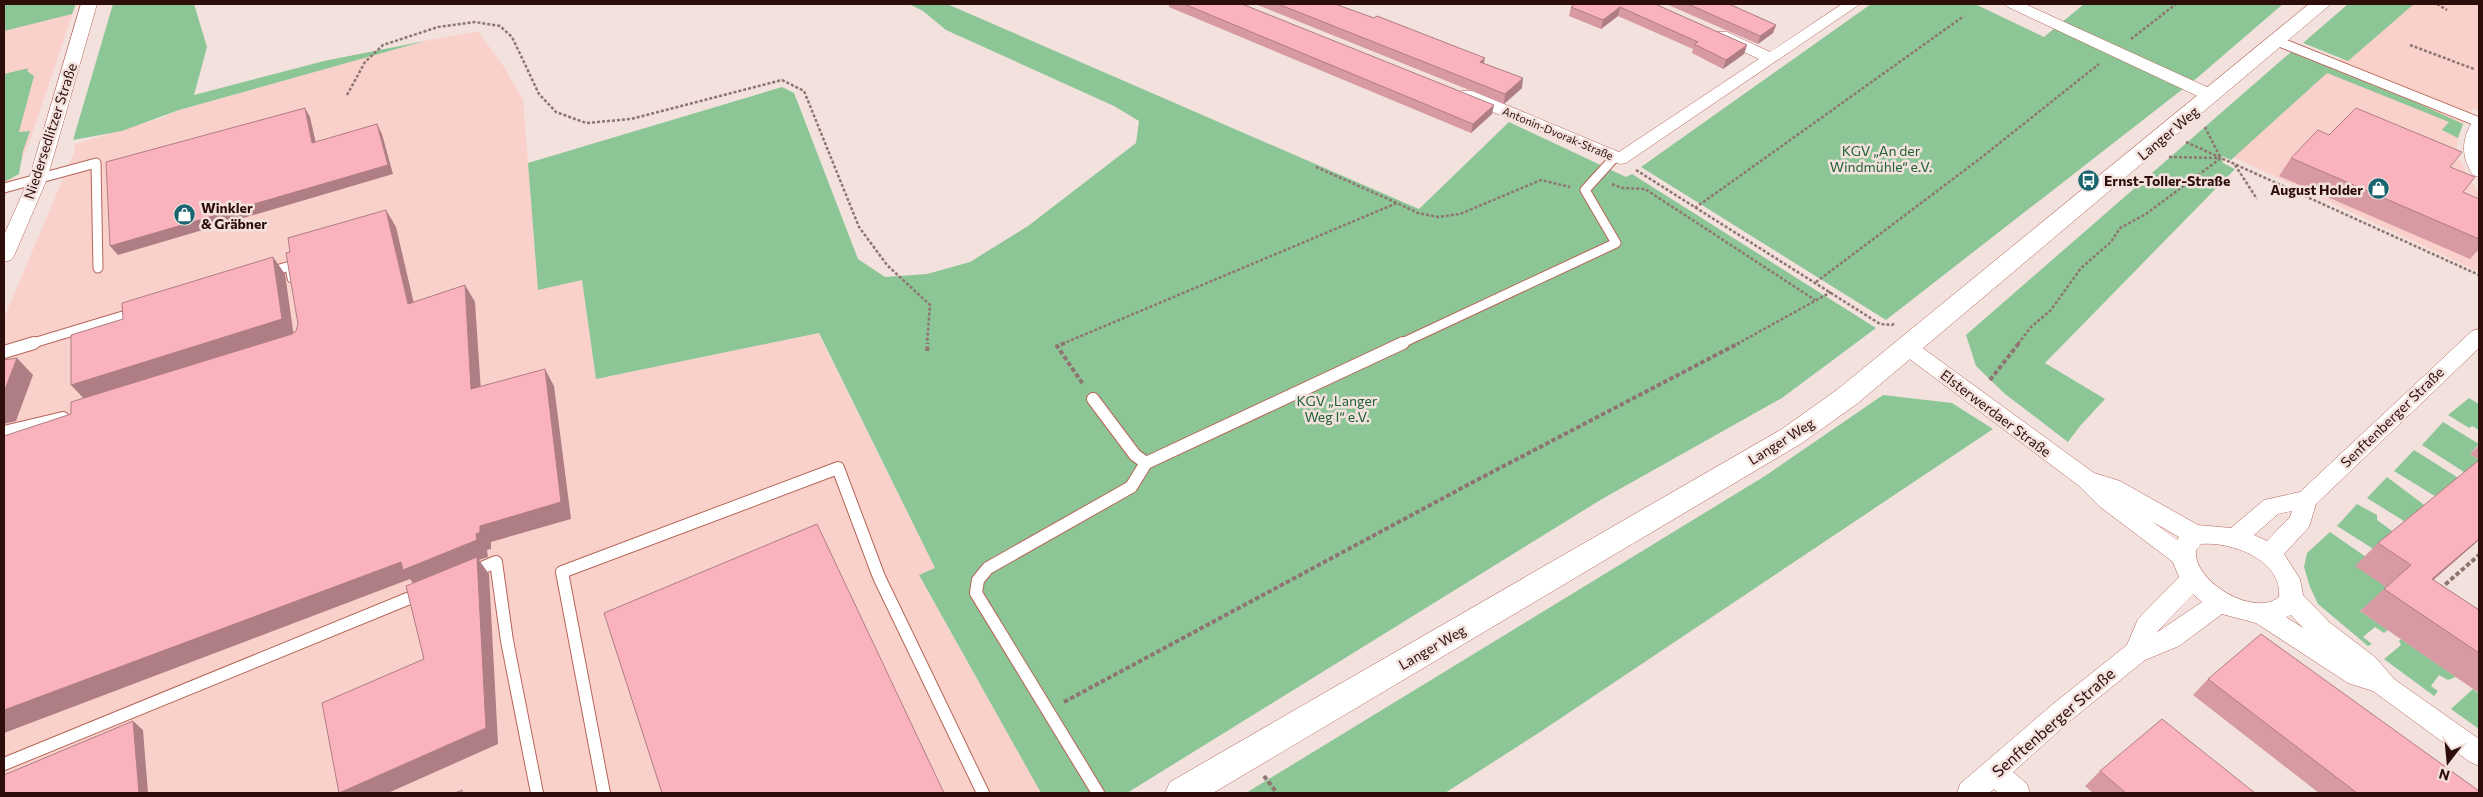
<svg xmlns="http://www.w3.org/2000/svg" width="2483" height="797" font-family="Commissioner,sans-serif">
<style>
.built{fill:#fad1ca}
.green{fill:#8cc697}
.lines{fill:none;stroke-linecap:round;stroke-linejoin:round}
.service-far1-casing{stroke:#b66558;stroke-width:11}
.service-casing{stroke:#b66558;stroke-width:14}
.minor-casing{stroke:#b66558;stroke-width:1}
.secondary-casing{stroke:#b66558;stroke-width:1}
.path-far1{stroke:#8e7571;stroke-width:2.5;stroke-dasharray:3 2;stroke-linecap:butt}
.path{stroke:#8e7571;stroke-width:4;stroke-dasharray:4.5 2.5;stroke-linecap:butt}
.service-far1{stroke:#fff;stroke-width:9}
.service{stroke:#fff;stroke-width:12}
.minor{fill:#fff;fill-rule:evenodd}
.secondary{fill:#fff;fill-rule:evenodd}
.wall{fill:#d799a2}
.shaded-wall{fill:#af7d84}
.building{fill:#fab2bc;stroke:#af7d84}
.labels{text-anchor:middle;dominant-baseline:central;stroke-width:5;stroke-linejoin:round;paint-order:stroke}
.far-street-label{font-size:11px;fill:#2e0e0a;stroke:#f3e1dd}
.street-label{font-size:14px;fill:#2e0e0a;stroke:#f3e1dd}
.park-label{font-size:14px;fill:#216435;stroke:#f3e1dd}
.poi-label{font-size:14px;font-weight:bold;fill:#2e0e0a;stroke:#f3e1dd;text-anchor:start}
.near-street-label{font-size:16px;fill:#2e0e0a;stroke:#f3e1dd}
</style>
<rect width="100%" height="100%" fill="#f3e1dd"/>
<path class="built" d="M4,4H76L30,140L4,199Z
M2401,4H2479V111L2473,108L2459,131L2456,153L2479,195V272L2233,157Z
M478,31L504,67L523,100L538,289L582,280L596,379L818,333L935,568L919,576L1041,793H4V318L74,153L75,144L162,118L179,110L425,41Z"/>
<path class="green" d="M4,4H76L72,14L4,31Z
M113,4H194L207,47L194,95L324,61L425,41L179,110L122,131L73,140Z
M909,4H947L1419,209L1509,122L1626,177L1632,174L1876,328L1782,398L1602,499L1127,793H1041L919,575L935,568L819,333L596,379L582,280L538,290L528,163L782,87L794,93L858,259L885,277L927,274L970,262L1028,226L1136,143L1139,121L1114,106L946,30L923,11Z
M1871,4H1975L2044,37L2084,4H2283L2197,78L1886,320L1641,167Z
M2348,4H2414L2348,61L2303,43Z
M2291,52L2420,104L2463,124L2458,138L2442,130L2449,122L2327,73L2231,160L2222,156L2223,163L2235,169L2045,363L2105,399L2080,426L2068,442L2005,394L1976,366L1966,335Z
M29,68L27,71L34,76L19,132L30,131L23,151L19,174L4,182V74Z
M1883,395L1952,403L1993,429L1540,732L1445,793H1246L1765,476Z
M2469,398L2479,404V430L2472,426L2469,428L2448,415Z
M2443,422L2479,444L2470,454L2479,460V464L2467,474L2422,445Z
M2414,450L2460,479L2438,498L2394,471Z
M2387,477L2427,507L2407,523L2367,498Z
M2357,504L2377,515V520L2395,533L2375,550L2337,526Z
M2330,532L2366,557L2356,566L2388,588L2360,611L2388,630L2384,633L2375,627L2363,637L2372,644L2368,646L2318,604L2310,587L2304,567L2307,553Z
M2401,639L2456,677L2448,680L2439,675L2431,686L2438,691L2434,696L2384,659L2401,645L2399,641Z
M2473,689L2479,694V729L2451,709Z"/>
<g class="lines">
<defs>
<path id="service-far1" d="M2277,41L2479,122
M4,188L96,163L98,268
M266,273L290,266L292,278
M30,344L136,312
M1400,344L1616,243L1585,190L1615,157"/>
<path id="service" d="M4,352L34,343
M1093,399L1135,455L1146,463L1403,343
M4,432L63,418
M472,572L496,562L507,641L537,793
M4,764L422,593
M604,793L562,572L838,468L879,577L983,793
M1098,793L976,593L978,580L988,568L1131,487L1146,463"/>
<path id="minor" d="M81,4H97L47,179L14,256L11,260L4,262V235L29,179Z
M1842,4H1860L1626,163L1620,164L1461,99L1459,95L1461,91H1473L1619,152L1759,59L1715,38L1713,35L1715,32H1727L1770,52Z
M2005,4H2025L2218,92L2220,96L2218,100H2206L2008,7Z
M2479,120V177L2473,175C2461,157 2461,139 2473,121Z
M2479,329V348L2316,504L2309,527L2284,554L2300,579L2303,595L2329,622L2376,658L2394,679L2479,739V766L2470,762L2373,691L2348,683L2256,623L2222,614L2179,646L2145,660L2071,720L2013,772L2027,784L2030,793H1998L1994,789L1989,793H1957L1960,784L2053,704L2127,645L2138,619L2179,577L2173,562L2099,506L2078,485L1899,351L1896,346L1899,341L1906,339L1913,341L2094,473L2120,481L2198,525L2231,528L2264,500L2300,492L2472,331ZM2292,511L2290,517L2267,541L2254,535L2278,514ZM2153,522L2179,537L2177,540ZM2201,544C2231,541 2283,560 2279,597C2254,618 2192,581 2196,550ZM2193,594L2202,602L2156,633L2157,632ZM2291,615L2303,628L2286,617Z"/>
<path id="secondary" d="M2309,4H2331L1858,403L1802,443L1213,793H1165L1170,782L1782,429L1838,389Z"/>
</defs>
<use href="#service-far1" class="service-far1-casing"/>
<use href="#service" class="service-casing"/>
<use href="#minor" class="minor-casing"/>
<use href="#secondary" class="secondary-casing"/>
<path class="path-far1" d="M2437,4L2447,10
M2131,39L2176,4
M2410,45L2474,69
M347,95L365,62L383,45L438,27L475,22L500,26L512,37L539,94L556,112L586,123L631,119L782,80L804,91L859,227L887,265L930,305L927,344
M2205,127L2220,157
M2186,142L2479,275
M2169,157L2218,158
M2235,165L2257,199
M1316,167L1397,203
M1636,170L1880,324L1892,325L1895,323
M1612,184L1622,188L1645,189L1815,300
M1695,208L1964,16
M1816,282L1977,161L2099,64
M1062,344L1397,203L1418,213L1438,217L1460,214L1541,180L1570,187
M1737,344L1831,292
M2018,344L2031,327L2051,310L2081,268L2111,242L2120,228L2146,214L2221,158"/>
<path class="path" d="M1065,343L1057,346L1083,384
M927,351L928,343
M1990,380L2019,343
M2440,589L2479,555
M1064,702L1475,481L1739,343
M1264,776L1277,793"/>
<use href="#service-far1" class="service-far1"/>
<use href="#service" class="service"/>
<use href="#minor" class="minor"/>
<use href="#secondary" class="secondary"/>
</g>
<path class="wall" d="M1169,4H1242L1492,114L1471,133L1169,7Z
M1255,4H1335L1484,64L1522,88L1504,104Z
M1654,4L1747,45L1744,54L1723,69L1692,53L1693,49L1618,16L1601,29L1569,16L1571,7Z
M1666,4H1729L1776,25L1773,33L1758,44Z
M2329,135L2450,167L2463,192L2479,210V249L2470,259L2279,176L2291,158Z
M2479,445V460L2470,454Z
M2479,460V540L2433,580L2479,610V693L2360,611L2386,587L2355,566L2378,543Z
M2208,679L2479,793H2319L2193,695Z
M2100,771L2255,793H2093L2085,786Z"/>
<path class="shaded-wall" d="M1620,7L1618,16L1601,29L1603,20Z
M1776,25L1773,33L1758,44L1760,36Z
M1747,45L1744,54L1723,69L1726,60Z
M1485,58L1483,67L1480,62Z
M1523,78L1522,88L1504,104L1505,94Z
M1494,105L1492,114L1471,133L1473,124Z
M305,108L310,117L318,152L312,143Z
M377,124L382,134L393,174L118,255L110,246Z
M386,210L396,227L418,321L408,304Z
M273,257L285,274L294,337L87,402L71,385Z
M465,285L475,302L482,406L471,389Z
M17,358L33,375L16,421L4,424V392Z
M545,369L554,386L571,519L491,542V549L487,550L488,557L479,560L489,574L498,744L388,793H339L486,728L415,586L410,579L4,733V710L476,534Z
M2479,539V540L2408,602L2432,579Z
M133,721L143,730L148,793H139Z"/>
<path class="building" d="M1184,4H1242L1494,105L1473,124Z
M1278,4H1335L1374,18L1377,16L1485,58L1480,62L1523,78L1505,94Z
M1575,4H1655L1747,45L1726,60L1694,44L1698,42L1620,7L1603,20L1571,7Z
M1688,4H1729L1776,25L1760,36Z
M305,108L312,143L377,124L388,165L110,246L106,162Z
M2356,108L2462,152L2450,167L2475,177L2463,192L2479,199V239L2291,158L2318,130L2329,135Z
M386,210L408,304L465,285L471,389L545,369L561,502L480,526V532L476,534L477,540L403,570L401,562L4,710V436L71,414V402L292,334L296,331L298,324L286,253L290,252L288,238Z
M273,257L282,319L71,385V335L123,319L122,303Z
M17,358L4,392V360Z
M2479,460V539L2432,579L2479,610V653L2384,589L2411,565L2378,543Z
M817,524L944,793H662L604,613Z
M477,557L486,728L339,793L322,703L424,659L406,586Z
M2261,634L2479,791V793H2357L2208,679Z
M2162,719L2255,793H2126L2100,771Z
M133,721L139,793H4V775Z
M462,790V793H455Z"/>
<defs>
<symbol id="bus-disc" viewBox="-11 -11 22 22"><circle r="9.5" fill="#19646f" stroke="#f3e1dd"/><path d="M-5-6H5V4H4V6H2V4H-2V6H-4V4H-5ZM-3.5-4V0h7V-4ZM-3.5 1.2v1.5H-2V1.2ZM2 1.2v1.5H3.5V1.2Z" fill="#fff"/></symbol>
<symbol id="shop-disc" viewBox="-11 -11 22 22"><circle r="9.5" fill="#19646f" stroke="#f3e1dd"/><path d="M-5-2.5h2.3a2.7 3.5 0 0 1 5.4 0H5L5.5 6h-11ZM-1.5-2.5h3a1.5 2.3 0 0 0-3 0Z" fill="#fff"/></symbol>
</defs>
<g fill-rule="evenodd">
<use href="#bus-disc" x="2076" y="168" width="25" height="25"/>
<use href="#shop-disc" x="2366" y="176" width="25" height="25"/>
<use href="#shop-disc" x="172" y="202" width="25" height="25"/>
</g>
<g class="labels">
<g class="far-street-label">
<text transform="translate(1558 133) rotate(23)">Antonin-Dvorak-Straße</text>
</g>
<g class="street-label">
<text transform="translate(50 131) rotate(-72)">Niedersedlitzer Straße</text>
<text transform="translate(2168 133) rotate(-40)">Langer Weg</text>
<text transform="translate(1996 413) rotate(37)">Elsterwerdaer Straße</text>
<text transform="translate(2392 417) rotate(-44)">Senftenberger Straße</text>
<text transform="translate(1781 441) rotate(-32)">Langer Weg</text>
<text transform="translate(1432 647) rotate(-30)">Langer Weg</text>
</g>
<g class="park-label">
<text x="1881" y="150">KGV „An der<tspan x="1881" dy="16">Windmühle“ e.V.</tspan></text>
<text x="1337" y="400">KGV „Langer<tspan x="1337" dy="16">Weg I“ e.V.</tspan></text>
</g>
<g class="poi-label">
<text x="2104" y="180">Ernst-Toller-Straße</text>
<text x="2363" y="189" text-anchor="end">August Holder</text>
<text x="201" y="207">Winkler<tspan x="201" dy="16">&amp; Gräbner</tspan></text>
</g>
<g class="near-street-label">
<text transform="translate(2053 722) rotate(-41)">Senftenberger Straße</text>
</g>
</g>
<rect width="2483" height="797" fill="none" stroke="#2e0e0a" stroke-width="10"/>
<g transform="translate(2448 762) rotate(196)" stroke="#f3e1dd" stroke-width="4" paint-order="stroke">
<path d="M0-4L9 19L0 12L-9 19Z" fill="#2e0e0a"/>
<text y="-8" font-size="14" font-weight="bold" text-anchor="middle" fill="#2e0e0a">N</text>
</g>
</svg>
